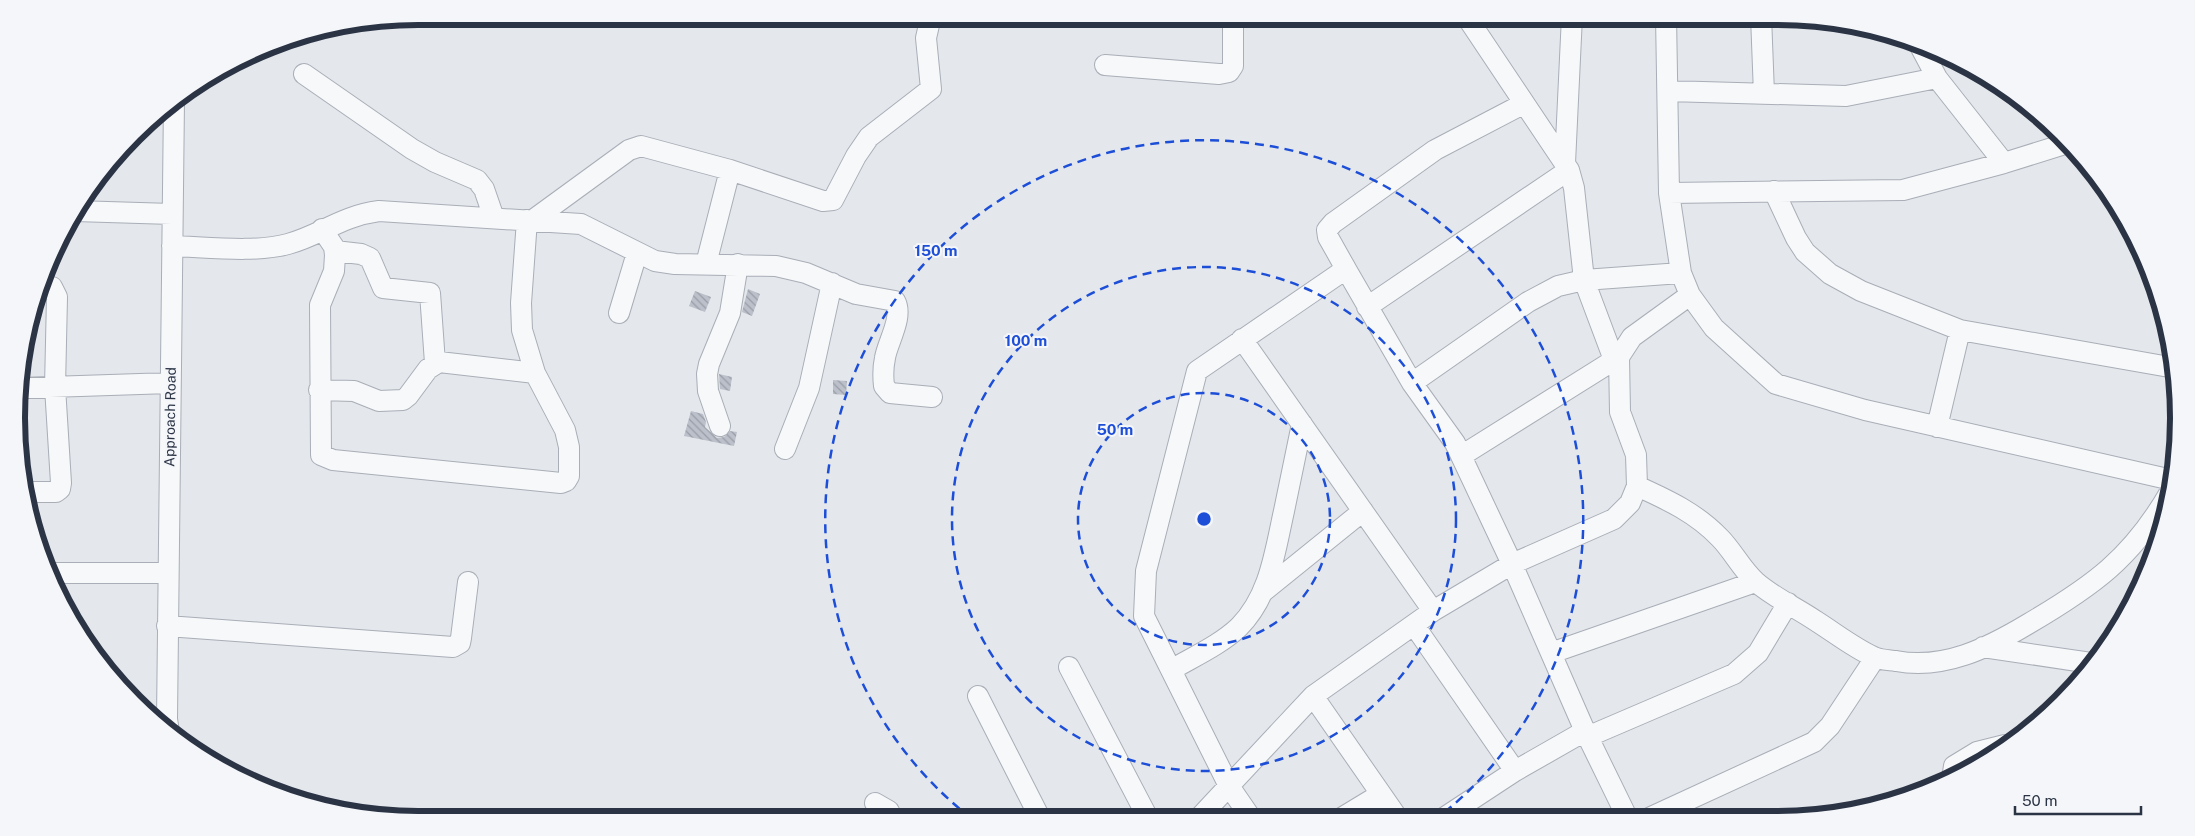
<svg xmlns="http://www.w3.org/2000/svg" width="2195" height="836" font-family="'Public Sans',sans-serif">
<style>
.building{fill:url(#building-back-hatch)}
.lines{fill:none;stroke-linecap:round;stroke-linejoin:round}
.minor-casing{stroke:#a9aeb7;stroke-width:22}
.minor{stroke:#f7f8fa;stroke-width:20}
.ring{fill:none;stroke:#1d4ed8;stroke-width:2.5;stroke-dasharray:9 6}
.labels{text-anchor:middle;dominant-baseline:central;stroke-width:4;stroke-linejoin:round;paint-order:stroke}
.street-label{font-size:14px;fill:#2b3445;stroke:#f4f6f9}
.rim{fill:none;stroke:#2b3445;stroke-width:6}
.centre{fill:#1d4ed8;stroke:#f4f6f9;stroke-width:2.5}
.ring-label{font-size:15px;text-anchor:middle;font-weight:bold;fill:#1d4ed8;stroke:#f4f6f9;stroke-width:4;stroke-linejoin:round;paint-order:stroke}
</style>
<defs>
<pattern id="building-back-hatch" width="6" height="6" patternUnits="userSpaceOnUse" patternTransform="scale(1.25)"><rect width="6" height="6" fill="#bbc0ca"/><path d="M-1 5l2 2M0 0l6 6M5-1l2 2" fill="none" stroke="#989da6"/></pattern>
</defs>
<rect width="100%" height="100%" fill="#e4e7ec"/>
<path class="building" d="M748,289L760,294L752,316L742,312Z
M695,291L711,297L705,312L689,306Z
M719,374L732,377L730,391L720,389Z
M833,380L847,381L846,395L833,394Z
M691,411L703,414L706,422L705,427L717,438L724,437L730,431L737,432L734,446L684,436Z"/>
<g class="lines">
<defs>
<path id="minor" d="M1466,16L1569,170L1574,188L1584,280L1614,360
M1666,16L1669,193L1681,273L1690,295L1714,328L1776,384L1865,410L2172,480
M1761,16L1764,94
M1919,44L1937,78L2004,163
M1105,65L1219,74L1229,72L1233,66V16
M304,74L412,149L435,162L477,180L484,189L494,218
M1668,91L1846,96L1937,78
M1565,163L1572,16
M1774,191L1796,238L1805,252L1830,274L1861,291L1960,330L2175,368
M1669,193L1903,190L2004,163L2068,143
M75,211L172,214
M533,220L629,150L641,146L730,170L823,201L833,200L856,156L869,137L931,89L926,38L931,16
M322,229L334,247L335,255L334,271L320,305L321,455L333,460L561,483L566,481L569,476V447L565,430L535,373L522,330L521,303L527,220
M172,246C206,247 256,253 288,244C321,235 341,216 379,211L581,224L655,261L675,264L776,266L806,273L856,294L895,301C904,317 887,343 885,358C883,367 883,377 884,386L890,393L932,397
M335,251L361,254L370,258L383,288L430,293L435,363
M706,264L730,170
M1346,269L1328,237L1327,230L1333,223L1435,150L1523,104
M1367,307L1569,170
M619,313L637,253
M1242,339L1433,611
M1412,383L1528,302L1558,286L1584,280L1681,273
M20,388L170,383
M319,390L354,391L379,401L403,400L408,396L428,369L439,362L535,373
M720,426L708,391L707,374L709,364L730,313L738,264
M1937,427L1960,330
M785,449L809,388L832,283
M1461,456L1619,357
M1637,486C1668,500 1696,513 1720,538C1733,551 1742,570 1756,582C1773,597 1797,608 1816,621C1835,633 1854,648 1874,657C1880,660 1889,660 1896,661C1944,670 1988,648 2028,624C2093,586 2132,558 2170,492
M24,492H56L60,489L61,483L55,387L57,297L52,287L39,285
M48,573H167
M1264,591L1363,511
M1414,625L1515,771
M167,626L453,647L460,643L461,638L468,582
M1983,647L2091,663
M1551,653L1755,582
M1069,667L1148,818
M1171,670C1193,657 1220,645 1239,627C1270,596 1275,551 1284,511C1290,482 1296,453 1302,424
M978,696L1040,818
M1313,696L1397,817
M169,732L167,719L174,101
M1587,737L1734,674L1758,653L1788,603
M1952,779L1954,766L1977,752L2005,745
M875,803L889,811L892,819
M1343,817L1381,794
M1445,817L1515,771L1585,731
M1651,817L1814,742L1830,726L1875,658
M1199,818L1313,696L1433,611L1512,564L1614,519L1630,503L1637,486L1636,455L1620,412L1619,357L1632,337L1690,295
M1251,818L1229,786L1144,616L1146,571L1197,371L1346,269L1412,383L1455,443L1512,564L1585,731L1627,817"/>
</defs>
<use href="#minor" class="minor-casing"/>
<use href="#minor" class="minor"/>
</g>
<g class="ring">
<circle cx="1204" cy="519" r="126"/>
<circle cx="1204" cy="519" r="252"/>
<path d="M971 818A379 379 0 1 1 1440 816"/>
</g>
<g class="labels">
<g class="street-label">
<text transform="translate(170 417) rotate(-89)">Approach Road</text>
</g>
</g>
<path d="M0 0H2195V836H0ZM418 25H1777A393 393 0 0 1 2170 418V418A393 393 0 0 1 1777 811H418A393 393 0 0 1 25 418V418A393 393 0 0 1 418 25Z" fill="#f4f6f9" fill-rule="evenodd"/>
<path class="rim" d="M418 25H1777A393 393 0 0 1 2170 418V418A393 393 0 0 1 1777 811H418A393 393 0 0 1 25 418V418A393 393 0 0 1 418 25Z"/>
<circle cx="1204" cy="519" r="8" class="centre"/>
<g class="ring-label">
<text x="936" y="256">150 m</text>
<text x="1026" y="346">100 m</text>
<text x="1115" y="435">50 m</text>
</g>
<path d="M2015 806v8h126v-8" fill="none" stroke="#2b3445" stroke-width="2.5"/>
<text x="2022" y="806" font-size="15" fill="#2b3445" stroke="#f4f6f9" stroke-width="4" paint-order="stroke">50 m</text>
</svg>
